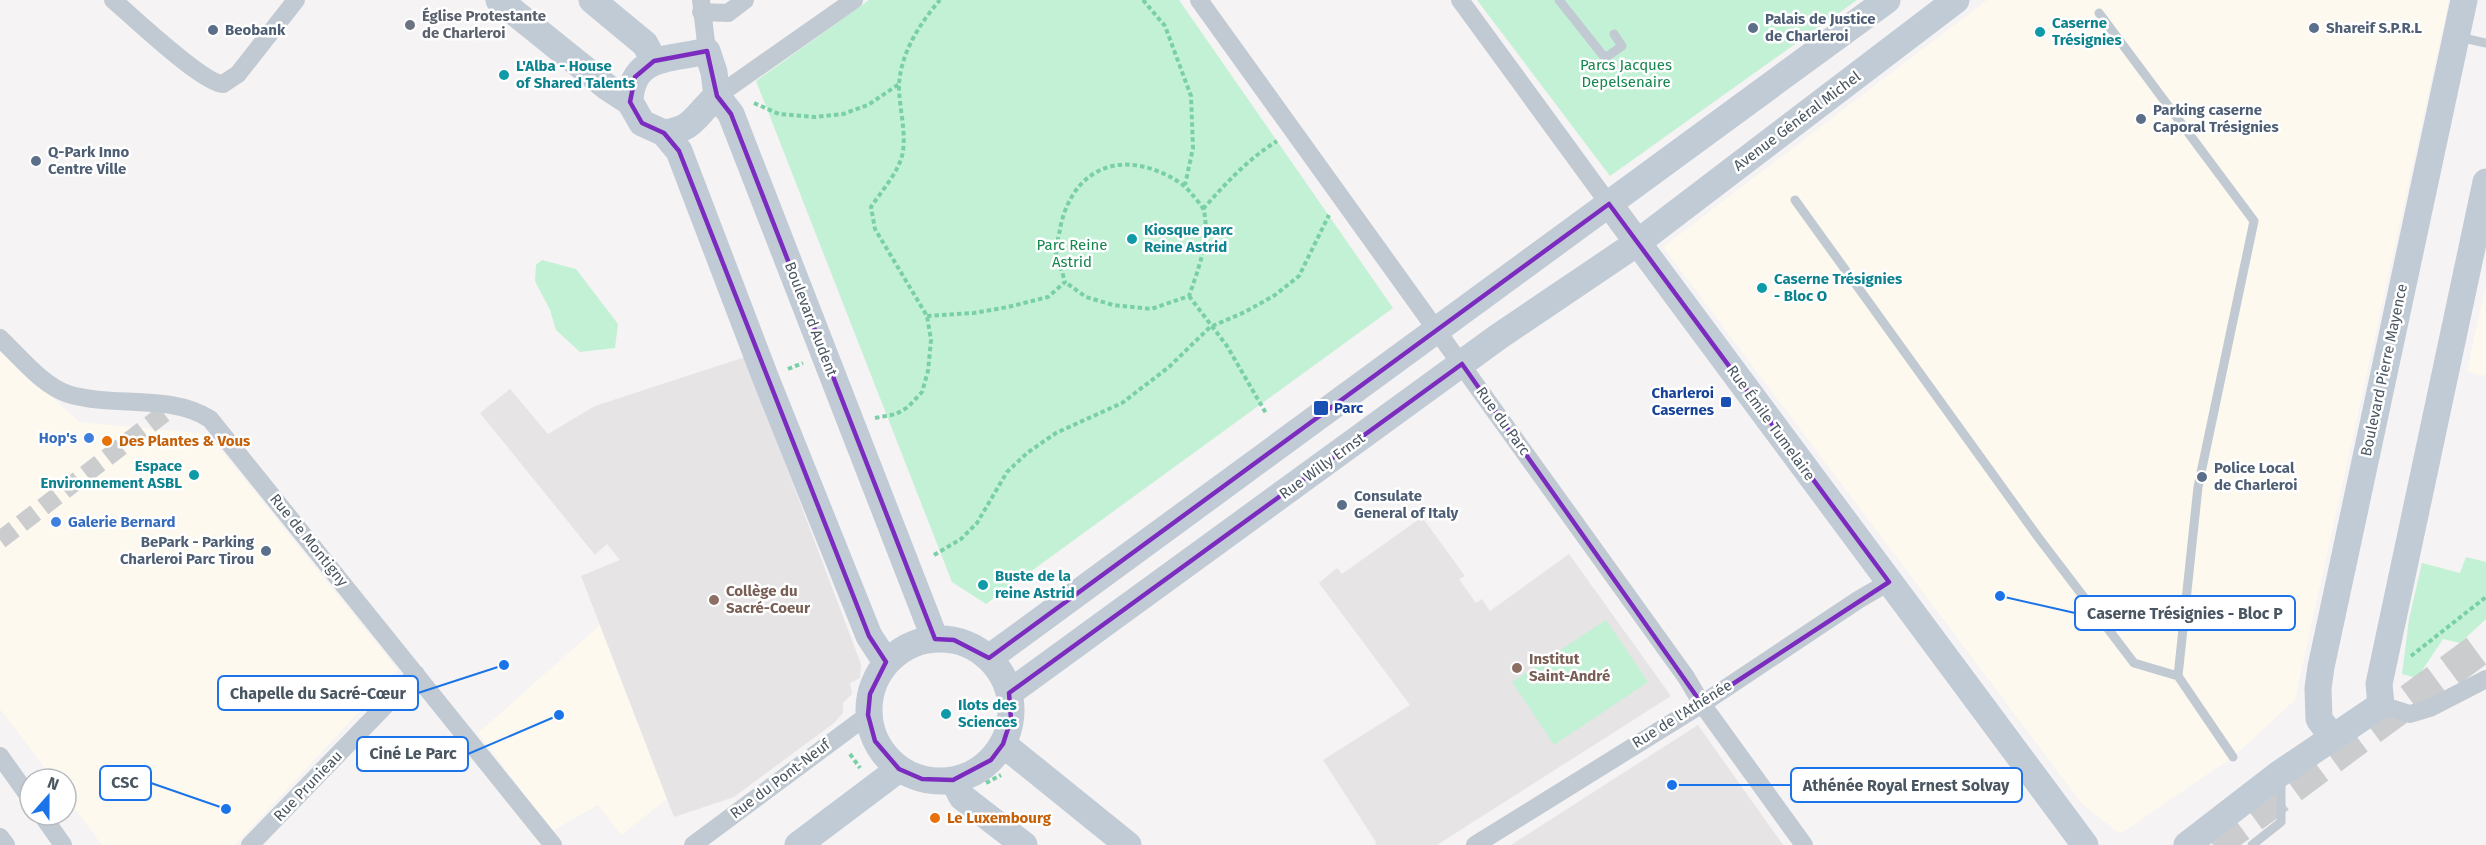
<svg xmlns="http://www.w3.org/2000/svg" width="2486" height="845" font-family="'Fira Sans',sans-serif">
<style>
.commercial{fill:#fdf9ef}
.education{fill:#e6e4e5}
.green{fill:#c3f1d5}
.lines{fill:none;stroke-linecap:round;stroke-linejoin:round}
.street-tunnel{stroke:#caccce;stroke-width:18;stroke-dasharray:18 9;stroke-linecap:butt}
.highway-tunnel{stroke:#caccce;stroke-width:33;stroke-dasharray:33 16;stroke-linecap:butt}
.path{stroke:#7ad0a6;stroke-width:4;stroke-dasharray:4.5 3;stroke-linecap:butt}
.lane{stroke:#c1cad2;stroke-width:9}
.street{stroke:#c1cad2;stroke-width:18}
.secondary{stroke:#c1cbd6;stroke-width:27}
.marked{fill:none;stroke:#7b2cbf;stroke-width:4.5;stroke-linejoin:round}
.worship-dot{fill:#6b7280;stroke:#fff;stroke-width:2}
.service-dot{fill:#5c6f8a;stroke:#fff;stroke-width:2}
.culture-dot{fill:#0f9aa8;stroke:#fff;stroke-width:2}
.transit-dot{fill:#1a4fb4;stroke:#fff;stroke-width:2}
.shop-dot{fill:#3f7fe0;stroke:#fff;stroke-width:2}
.food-dot{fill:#e8710a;stroke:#fff;stroke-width:2}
.education-dot{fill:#8d6e63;stroke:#fff;stroke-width:2}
.labels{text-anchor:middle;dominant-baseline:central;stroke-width:5;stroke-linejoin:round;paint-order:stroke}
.worship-label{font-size:15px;font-weight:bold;fill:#5b616d;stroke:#fff;text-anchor:start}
.service-label{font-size:15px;font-weight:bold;fill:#4e5e75;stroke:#fff;text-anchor:start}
.culture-label{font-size:15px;font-weight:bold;fill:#0d838f;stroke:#fff;text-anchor:start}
.park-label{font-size:15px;fill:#17864f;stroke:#fff}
.street-label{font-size:15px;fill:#4a5661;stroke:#fff}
.transit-label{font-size:15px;font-weight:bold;fill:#164399;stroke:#fff;text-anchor:end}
.shop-label{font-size:15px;font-weight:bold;fill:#366cbe;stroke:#fff;text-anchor:end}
.food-label{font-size:15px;font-weight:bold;fill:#c56008;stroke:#fff;text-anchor:start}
.education-label{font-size:15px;font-weight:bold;fill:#785e54;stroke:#fff;text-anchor:start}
.leader{fill:none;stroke:#1a73e8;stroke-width:2}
.callout-dot{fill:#1a73e8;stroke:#fff;stroke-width:2}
.callout{fill:#fff;stroke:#1a73e8;stroke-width:2}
.callout-label{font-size:16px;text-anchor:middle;font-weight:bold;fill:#4a5661}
</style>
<rect width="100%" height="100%" fill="#f5f3f3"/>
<path class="commercial" d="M1987,0H2449L2295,700L2233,757L2120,834L2083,805L1663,247Z
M2486,283V376L2467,372Z
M0,348L79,422L208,434L398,670L235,845H102L66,797V779H53L0,709Z
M600,625L667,799L621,835L598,805L552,831L478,733Z"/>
<path class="education" d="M745,357L861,664L860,678L850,683L852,694L843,703V713L834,723L734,797L674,817L581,576L620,560L607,544L595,555L480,413L510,389L548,434L595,406Z
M1422,517L1465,576L1459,579L1476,603L1482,599L1490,611L1569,554L1671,696L1437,845H1375L1376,842L1323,760L1410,705L1319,583L1337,568L1342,574Z
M1698,725L1783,845H1511Z"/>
<path class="green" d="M869,0H1179L1393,308L986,604L952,582L756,81Z
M1477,0H1857L1610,176Z
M542,260L576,269L618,324L615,348L580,352L556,330L550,310L535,281L536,265Z
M2466,557L2486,562V619L2460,643L2443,639L2417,678L2402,674L2409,619L2422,563L2460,573Z
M1606,620L1648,682L1554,745L1512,682Z"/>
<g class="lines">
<path class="street-tunnel" d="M0,540L174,406"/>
<path class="highway-tunnel" d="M2213,845L2486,644"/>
<path class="path" d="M1143,0L1165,26L1191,96L1193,148L1185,185
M754,103L779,114L815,117L843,114L868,105L899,84
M1203,209C1226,183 1248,159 1277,141
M1189,296L1227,346L1267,415
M927,316L974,313L1008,307L1048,297L1065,282C1063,273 1057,261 1056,252C1056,245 1059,236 1060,229C1069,182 1103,153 1152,169C1166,174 1181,181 1191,193C1195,198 1202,205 1204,211C1210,240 1198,270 1189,296L1151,309L1113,305L1086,297L1065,282
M788,369L803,363
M875,418L896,414L908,407L922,392L928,371L931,340L927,316L875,229L871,207C882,190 900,171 903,151C906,130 899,107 899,86C900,54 920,23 940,0
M934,555L961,539L977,523L1007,472L1027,453L1056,433L1122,403L1169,367L1210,327L1245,312L1275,295L1299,276L1329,215
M2411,656L2486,597
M850,754L860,768
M986,783L1001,775"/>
<path class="lane" d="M1559,0L1605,58L1622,46L1614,34
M2099,13L2254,221L2198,487L2178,676L2233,757
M2459,37L2486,43
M1795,200L2038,537L2134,663L2178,676
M2252,845L2281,822V778"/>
<path class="street" d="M113,0C133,17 202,83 223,84L238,74L296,0
M701,0L707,51
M1199,0L1686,677L1702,704L1804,845
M1460,0L1609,204
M701,12L728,13L745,0
M717,96L854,0
M0,338C20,357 42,385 68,394C114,408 168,393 210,419L553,845
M2381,705L2410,714L2430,708L2486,679
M0,756L30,798
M42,815L63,845
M0,837L6,845
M250,845L416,674
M693,845L868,715
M1475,845L1702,704L1858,600L1889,582"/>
<path class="secondary" d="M499,0L607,87L630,102L642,123L664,133L679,151L766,379L869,636L886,662
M592,0L645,44L654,61
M630,102C631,54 671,60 707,51L714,72L717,96L731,114L935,639
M664,133C695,129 695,115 717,96
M1609,204L2085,845
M869 710a71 71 0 1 1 142 0a71 71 0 1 1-142 0Z
M989,658L1887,0
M1009,693L1498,337L1637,243L1956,0
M2333,738L2319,719L2318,688L2321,667L2464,0
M1003,744L1128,845
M953,780L962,797L1024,845
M798,845L899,769
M2187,845L2279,774L2381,705L2379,684L2486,182"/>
</g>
<path class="marked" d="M707,51L717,96L731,114L935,639L954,640L989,658L1609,204L1889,582L1702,704L1462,364L1009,693L1011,719L1003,744L991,760L953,780L922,779L899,769L875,741L868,715L870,694L886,662L869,636L679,151L664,133L642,123L630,102L635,77L654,61Z"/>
<circle class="worship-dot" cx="410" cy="25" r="6"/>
<g class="service-dot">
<circle cx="1753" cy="28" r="6"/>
<circle cx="2314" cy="28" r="6"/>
<circle cx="213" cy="30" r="6"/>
<circle cx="2141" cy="119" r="6"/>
<circle cx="36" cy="161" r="6"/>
<circle cx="2202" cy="477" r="6"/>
<circle cx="1342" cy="505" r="6"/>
<circle cx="266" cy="551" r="6"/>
</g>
<g class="culture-dot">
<circle cx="2040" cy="32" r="6"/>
<circle cx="504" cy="75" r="6"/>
<circle cx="1132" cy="239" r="6"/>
<circle cx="1762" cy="288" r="6"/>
<circle cx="194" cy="475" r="6"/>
<circle cx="983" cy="585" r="6"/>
<circle cx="946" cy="714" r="6"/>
</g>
<g class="transit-dot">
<rect x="1720" y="396" width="12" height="12" rx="3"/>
<rect x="1313" y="400" width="16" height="16" rx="3"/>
</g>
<g class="shop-dot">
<circle cx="89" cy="438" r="6"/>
<circle cx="56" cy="522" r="6"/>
</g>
<g class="food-dot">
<circle cx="107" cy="441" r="6"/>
<circle cx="935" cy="818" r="6"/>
</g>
<g class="education-dot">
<circle cx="714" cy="600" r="6"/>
<circle cx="1517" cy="668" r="6"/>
</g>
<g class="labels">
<g class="worship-label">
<text x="422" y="16">Église Protestante<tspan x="422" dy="17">de Charleroi</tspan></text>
</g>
<g class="service-label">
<text x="1765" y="19">Palais de Justice<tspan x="1765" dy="17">de Charleroi</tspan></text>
<text x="2326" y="28">Shareif S.P.R.L</text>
<text x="225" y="30">Beobank</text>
<text x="2153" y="110">Parking caserne<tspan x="2153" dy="17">Caporal Trésignies</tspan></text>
<text x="48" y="152">Q-Park Inno<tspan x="48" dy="17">Centre Ville</tspan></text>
<text x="2214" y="468">Police Local<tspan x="2214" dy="17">de Charleroi</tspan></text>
<text x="1354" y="496">Consulate<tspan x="1354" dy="17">General of Italy</tspan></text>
<text x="254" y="542" text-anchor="end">BePark - Parking<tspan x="254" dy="17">Charleroi Parc Tirou</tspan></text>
</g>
<g class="culture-label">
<text x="2052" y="23">Caserne<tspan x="2052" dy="17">Trésignies</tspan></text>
<text x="516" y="66">L'Alba - House<tspan x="516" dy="17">of Shared Talents</tspan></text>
<text x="1144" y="230">Kiosque parc<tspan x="1144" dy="17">Reine Astrid</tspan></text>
<text x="1774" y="279">Caserne Trésignies<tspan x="1774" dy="17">- Bloc O</tspan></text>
<text x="182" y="466" text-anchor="end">Espace<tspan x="182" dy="17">Environnement ASBL</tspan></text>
<text x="995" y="576">Buste de la<tspan x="995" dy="17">reine Astrid</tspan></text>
<text x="958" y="705">Ilots des<tspan x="958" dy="17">Sciences</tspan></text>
</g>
<g class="park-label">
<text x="1626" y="65">Parcs Jacques<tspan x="1626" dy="17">Depelsenaire</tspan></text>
<text x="1072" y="245">Parc Reine<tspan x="1072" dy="17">Astrid</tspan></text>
</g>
<g class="street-label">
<text transform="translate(1797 121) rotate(-37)">Avenue Général Michel</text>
<text transform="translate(811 319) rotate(69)">Boulevard Audent</text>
<text transform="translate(2384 370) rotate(-78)">Boulevard Pierre Mayence</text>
<text transform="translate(1503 421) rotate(54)">Rue du Parc</text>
<text transform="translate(1771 423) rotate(54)">Rue Émile Tumelaire</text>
<text transform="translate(1322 466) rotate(-36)">Rue Willy Ernst</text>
<text transform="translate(309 540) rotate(51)">Rue de Montigny</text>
<text transform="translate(1682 714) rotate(-32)">Rue de l'Athénée</text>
<text transform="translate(780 779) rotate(-37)">Rue du Pont-Neuf</text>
<text transform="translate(308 786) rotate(-46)">Rue Prunieau</text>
</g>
<g class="transit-label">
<text x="1714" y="393">Charleroi<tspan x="1714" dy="17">Casernes</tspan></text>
<text x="1334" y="408" text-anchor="start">Parc</text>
</g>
<g class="shop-label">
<text x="77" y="438">Hop's</text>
<text x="68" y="522" text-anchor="start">Galerie Bernard</text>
</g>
<g class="food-label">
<text x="119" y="441">Des Plantes &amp; Vous</text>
<text x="947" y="818">Le Luxembourg</text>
</g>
<g class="education-label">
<text x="726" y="591">Collège du<tspan x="726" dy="17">Sacré-Coeur</tspan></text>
<text x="1529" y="659">Institut<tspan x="1529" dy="17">Saint-André</tspan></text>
</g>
</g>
<path class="leader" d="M2000 596L2075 613M504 665L418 693M559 715L468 754M226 809L151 783M1672 785L1791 785"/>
<g class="callout-dot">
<circle cx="2000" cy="596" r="6"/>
<circle cx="504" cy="665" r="6"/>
<circle cx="559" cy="715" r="6"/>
<circle cx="226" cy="809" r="6"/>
<circle cx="1672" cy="785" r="6"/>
</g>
<g class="callout">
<rect x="2075" y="596" width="220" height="34" rx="6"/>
<rect x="218" y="676" width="200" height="34" rx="6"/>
<rect x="357" y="737" width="111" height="34" rx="6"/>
<rect x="100" y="766" width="51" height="34" rx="6"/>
<rect x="1791" y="768" width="231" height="34" rx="6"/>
</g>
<g class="callout-label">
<text x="2185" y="619">Caserne Trésignies - Bloc P</text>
<text x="318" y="699">Chapelle du Sacré-Cœur</text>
<text x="413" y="759">Ciné Le Parc</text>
<text x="125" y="788">CSC</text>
<text x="1906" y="791">Athénée Royal Ernest Solvay</text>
</g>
<g transform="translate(48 797) rotate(21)"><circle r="28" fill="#ffffff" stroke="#b7bbc0" stroke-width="1.5"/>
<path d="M0-4.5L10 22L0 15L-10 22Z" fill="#1a73e8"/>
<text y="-9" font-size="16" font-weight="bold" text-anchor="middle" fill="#4a5661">N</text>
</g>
</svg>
